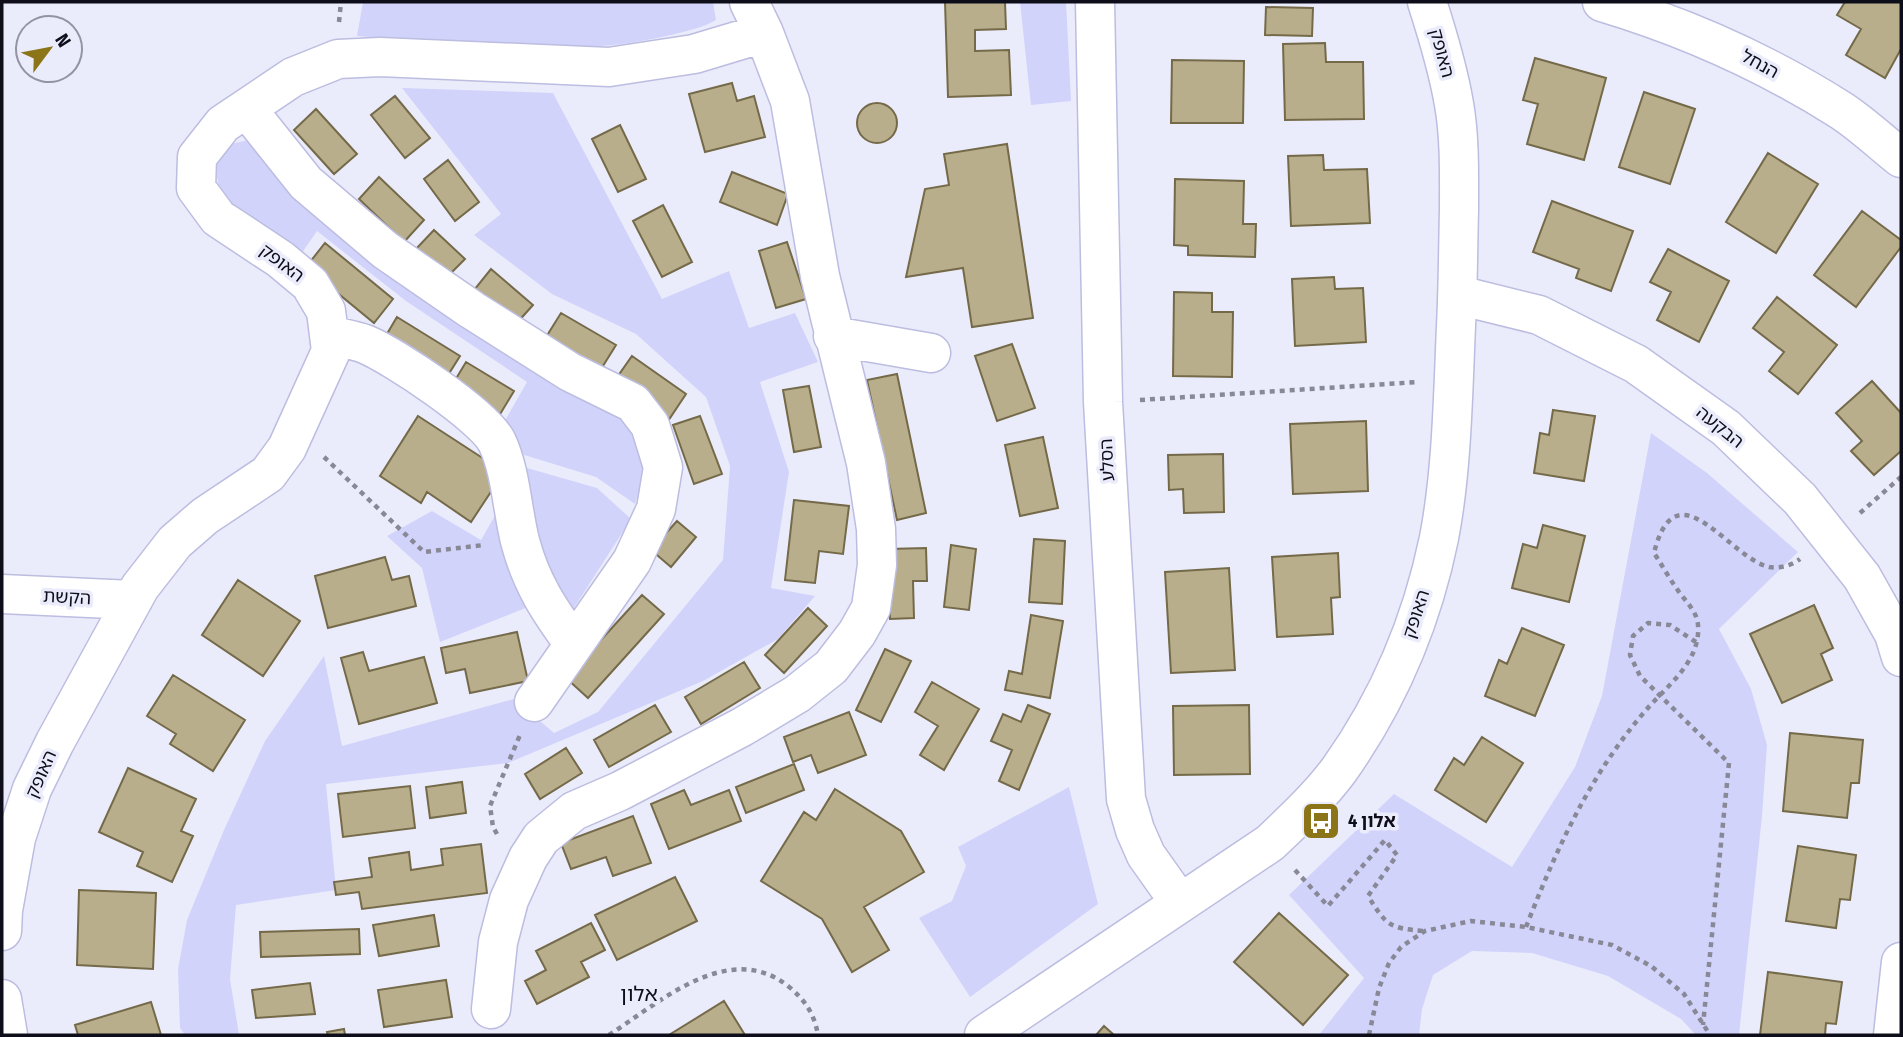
<svg xmlns="http://www.w3.org/2000/svg" width="1903" height="1037" font-family="'Fira Sans Condensed','Noto Sans Hebrew',sans-serif">
<style>
.green{fill:#d1d3fb}
.building{fill:#b9ae8c;stroke:#746a49;stroke-width:2}
.lines{fill:none;stroke-linecap:round;stroke-linejoin:round}
.minor-casing{stroke:#bcbde0;stroke-width:41}
.path{stroke:#888896;stroke-width:4.5;stroke-dasharray:5 5;stroke-linecap:butt}
.minor{stroke:#fff;stroke-width:38}
.labels{text-anchor:middle;dominant-baseline:central;stroke-width:7;stroke-linejoin:round;paint-order:stroke}
.street-label{font-size:18px;fill:#0e0e1a;stroke:#ebecfb}
.poi-label{font-size:18px;font-weight:bold;fill:#0e0e1a;stroke:#ebecfb;text-anchor:start}
.quarter-label{font-size:21px;fill:#0e0e1a;stroke:#ebecfb}
</style>
<rect width="100%" height="100%" fill="#ebecfb"/>
<path class="green" d="M363,2H713L716,20C702,28 687,31 671,35C574,59 456,44 357,36Z
M1020,2H1066L1071,101L1031,105Z
M402,88L553,93L662,299L729,271L749,328L795,313L818,362L760,382L789,472L771,588L815,596L778,639L703,681L508,763L326,784L336,890L236,905L230,979L239,1035H185L180,1028L178,969L187,920L224,830L265,741L324,656L342,746L514,699L554,733L598,712L723,560L730,466L706,397L636,334L552,294L474,235L501,214Z
M248,140L624,412C645,450 648,462 635,504L596,477L521,454L503,424L527,382L406,301L317,231L299,257L236,208L219,187L214,162L223,146Z
M1651,433L1707,473L1798,552L1719,629L1751,689L1767,745L1762,816L1739,1035H1696L1681,1019L1608,976L1532,953L1472,951L1433,975L1422,1009L1419,1035H1319L1364,978L1289,895L1394,794L1512,867L1575,767L1602,696Z
M520,466L597,488L631,519L572,611L553,586L535,541Z
M432,511L481,540L497,512L528,607L440,642L422,568L387,536Z
M1069,787L1098,904L970,997L919,918L952,901L966,866L958,847Z"/>
<path class="building" d="M945,2H1005L1006,29L975,30V51L1009,50L1011,95L948,97Z
M1845,2H1901V49L1885,78L1846,55L1861,29L1837,15Z
M1266,7L1313,8L1312,36L1265,35Z
M1325,43L1326,62H1363L1364,119L1285,120L1283,44Z
M1535,58L1606,78L1584,160L1527,144L1538,104L1523,100Z
M1172,60L1244,61L1243,123H1171Z
M732,83L737,101L754,96L765,137L705,152L689,94Z
M1644,92L1695,109L1670,184L1619,167Z
M395,96L430,138L405,158L371,115Z
M857 123a20 20 0 1 1 40 0a20 20 0 1 1-40 0Z
M316,109L357,154L334,174L294,130Z
M620,125L646,179L618,192L592,139Z
M1007,144L1033,318L972,327L963,268L906,277L925,189L949,185L944,154Z
M1768,153L1818,184L1776,253L1726,222Z
M1323,155L1324,170L1367,169L1370,223L1291,226L1288,156Z
M448,160L479,202L455,221L424,179Z
M732,172L788,194L777,225L720,202Z
M379,177L424,220L404,242L359,199Z
M1175,179L1244,181L1243,224H1256L1255,257L1188,255V246L1174,245Z
M1552,201L1633,231L1611,291L1576,278L1579,269L1533,252Z
M663,205L692,262L662,277L633,221Z
M1862,211L1901,240V247L1856,307L1814,275Z
M434,230L465,259L445,279L415,250Z
M787,242L806,299L776,308L759,251Z
M325,243L393,299L374,323L306,267Z
M1668,249L1729,281L1699,342L1657,320L1671,292L1650,282Z
M491,269L533,305L515,325L474,290Z
M1334,277L1335,289L1363,288L1366,342L1295,346L1292,279Z
M1174,292L1212,293V312H1233L1232,377L1173,376Z
M1777,297L1837,345L1798,394L1769,371L1784,352L1753,328Z
M561,313L616,345L598,374L543,342Z
M397,317L460,356L443,383L381,344Z
M1012,344L1035,408L997,421L975,356Z
M632,356L686,394L668,421L613,383Z
M466,362L514,391L499,416L451,387Z
M897,374L926,513L897,520L867,380Z
M1872,381L1901,413V451L1874,475L1851,451L1862,441L1836,413Z
M809,386L821,447L794,452L783,390Z
M1553,410L1595,416L1584,481L1534,473L1540,433L1549,435Z
M418,416L504,472L471,522L427,492L421,503L380,476Z
M700,416L722,474L694,484L673,425Z
M1366,421L1368,491L1293,494L1290,424Z
M1043,437L1058,508L1020,516L1005,445Z
M1223,454L1224,512L1184,513L1183,489L1169,490L1168,455Z
M794,500L849,506L843,554L819,551L815,583L785,580Z
M677,521L696,537L671,567L651,550Z
M1543,525L1585,536L1569,602L1512,588L1523,544L1537,548Z
M1034,539L1065,541L1062,604L1029,602Z
M951,545L976,549L969,610L944,607Z
M926,548L927,581H913L914,618L890,619L888,549Z
M1338,553L1340,597L1331,598L1333,634L1277,637L1272,557Z
M385,557L392,580L409,576L416,606L328,628L315,576Z
M1229,568L1235,670L1171,673L1165,572Z
M238,580L300,621L263,676L202,635Z
M642,595L664,614L588,698L566,678Z
M1814,605L1833,648L1821,654L1832,680L1782,703L1750,634Z
M808,608L827,626L784,673L765,655Z
M1031,615L1063,621L1050,698L1005,690L1009,671L1022,674Z
M1522,628L1564,645L1535,716L1485,696L1499,660L1507,664Z
M517,632L528,681L470,693L465,669L446,673L441,648Z
M885,649L911,661L881,722L856,710Z
M363,652L369,671L424,657L437,703L359,724L341,658Z
M744,662L760,688L701,724L685,697Z
M173,675L245,720L213,771L170,744L176,734L147,716Z
M932,682L979,709L944,770L920,755L938,726L915,712Z
M655,705L671,732L609,767L594,740Z
M1028,705L1050,714L1019,790L999,781L1012,750L991,741L1003,714L1021,722Z
M1249,705L1250,774L1174,775L1173,706Z
M849,712L866,755L818,773L811,755L793,762L784,737Z
M1790,733L1863,740L1859,783H1851L1847,818L1783,811Z
M1482,737L1523,763L1486,822L1435,790L1454,758L1464,765Z
M566,748L582,773L540,799L525,774Z
M794,764L804,790L746,813L736,787Z
M128,768L196,799L181,831L193,836L172,882L137,866L143,852L99,832Z
M462,782L466,813L430,818L426,787Z
M410,786L415,828L343,837L338,794Z
M835,789L901,831L924,872L864,907L889,950L852,972L822,919L761,881L804,812L816,820Z
M684,790L691,805L729,790L741,821L669,849L651,804Z
M633,816L651,863L613,876L606,857L571,869L561,843Z
M481,844L487,893L362,909L359,892L336,895L334,882L372,877L369,858L409,852L411,870L443,865L441,849Z
M1798,846L1856,855L1850,900L1840,899L1836,928L1786,921Z
M675,877L697,921L617,960L595,915Z
M79,890L156,893L153,969L77,965Z
M1279,913L1348,975L1303,1025L1234,962Z
M434,915L439,946L379,956L373,925Z
M591,923L605,950L581,962L589,977L537,1004L525,981L546,970L536,951Z
M359,929L360,954L261,957L260,932Z
M1768,972L1842,982L1836,1024L1826,1023L1825,1035H1760Z
M446,980L452,1017L384,1027L378,990Z
M310,983L315,1014L256,1018L252,990Z
M724,1001L745,1035H669Z
M151,1002L161,1035H78L75,1025Z
M1104,1026L1114,1035H1096Z
M344,1029L345,1035H328L327,1032Z"/>
<g class="lines">
<defs>
<path id="minor" d="M1095,2L1103,402L1126,799L1135,830L1146,855L1180,903
M1602,2C1689,28 1765,62 1842,111C1863,125 1882,143 1901,158
M247,109L306,183L385,250L472,310L570,372L633,403L650,425L663,467L656,509L632,561L534,702
M1458,295L1539,315L1636,364L1726,428L1800,499L1862,577L1894,634L1901,657
M329,335C341,338 354,340 365,344C394,356 484,416 497,442C511,472 512,509 520,541C531,583 549,610 574,644
M833,336L931,353
M2,594L133,600
M2,931L3,910L16,838L32,789L55,742L140,587L175,542L205,516L268,474L287,448L331,351L326,311L310,284L280,259L218,218L196,188L197,157L223,124L293,77L338,59L380,57L609,67L694,54L764,33
M2,999L8,1035
M491,1009L498,942L509,900L528,858L541,838L574,811L620,791L742,727L797,694L831,667L857,633L871,608L877,565L876,529L866,463L820,276L790,101L764,33L749,2
M984,1035L1270,843C1294,820 1319,797 1339,770C1388,701 1422,621 1439,538C1452,471 1453,394 1456,326C1458,288 1458,249 1459,210C1459,175 1460,138 1454,104C1448,69 1438,36 1427,2
M1893,1035L1901,962"/>
</defs>
<use href="#minor" class="minor-casing"/>
<path class="path" d="M339,22L341,2
M1140,400L1418,382
M324,457L424,552L484,545
M1860,513L1901,477
M1696,642L1670,625L1648,623L1633,636L1630,655L1640,676L1729,763L1703,1025
M497,834L493,827L490,806L520,735
M1295,870L1328,906L1385,840L1397,855L1368,896C1387,926 1389,928 1424,931
M1526,927C1557,848 1590,774 1647,709C1668,685 1701,661 1698,625C1697,611 1685,601 1677,589C1669,578 1662,565 1654,553C1676,464 1729,558 1769,567C1780,569 1792,565 1800,559
M609,1035C659,1003 728,939 788,986C805,1000 814,1013 818,1035
M1369,1035L1379,988L1389,963L1401,947L1425,931L1471,921L1526,927L1612,945L1651,966L1684,994L1710,1035"/>
<use href="#minor" class="minor"/>
</g>
<defs>
<symbol id="bus-square" viewBox="-11 -11 22 22"><rect x="-9" y="-9" width="18" height="18" rx="4" fill="#8c7519" stroke="#ebecfb"/><path d="M-5-6H5V4H4V6H2V4H-2V6H-4V4H-5ZM-3.5-4V0h7V-4ZM-3.5 1.2v1.5H-2V1.2ZM2 1.2v1.5H3.5V1.2Z" fill="#fff"/></symbol>
</defs>
<g fill-rule="evenodd">
<use href="#bus-square" x="1299" y="799" width="44" height="44"/>
</g>
<g class="labels">
<g class="street-label">
<text transform="translate(1442 53) rotate(75)">האופק</text>
<text transform="translate(1760 64) rotate(29)">הנחל</text>
<text transform="translate(282 263) rotate(37)">האופק</text>
<text transform="translate(1720 427) rotate(39)">הבקעה</text>
<text transform="translate(1107 460) rotate(-93)">הסלע</text>
<text transform="translate(67 597) rotate(3)">הקשת</text>
<text transform="translate(1416 614) rotate(-72)">האופק</text>
<text transform="translate(41 774) rotate(-66)">האופק</text>
</g>
<g class="poi-label">
<text x="1348" y="821">אלון 4</text>
</g>
<g class="quarter-label">
<text x="639" y="994">אלון</text>
</g>
</g>
<rect width="1903" height="1037" fill="none" stroke="#0e0e1a" stroke-width="7"/>
<g transform="translate(49 49) rotate(58)"><circle r="33" fill="#ebecfb" stroke="#9393a1" stroke-width="2"/>
<path d="M0-5L12 26L0 18L-12 26Z" fill="#8c7519"/>
<text y="-10" font-size="19" font-weight="bold" text-anchor="middle" fill="#0e0e1a">N</text>
</g>
</svg>
